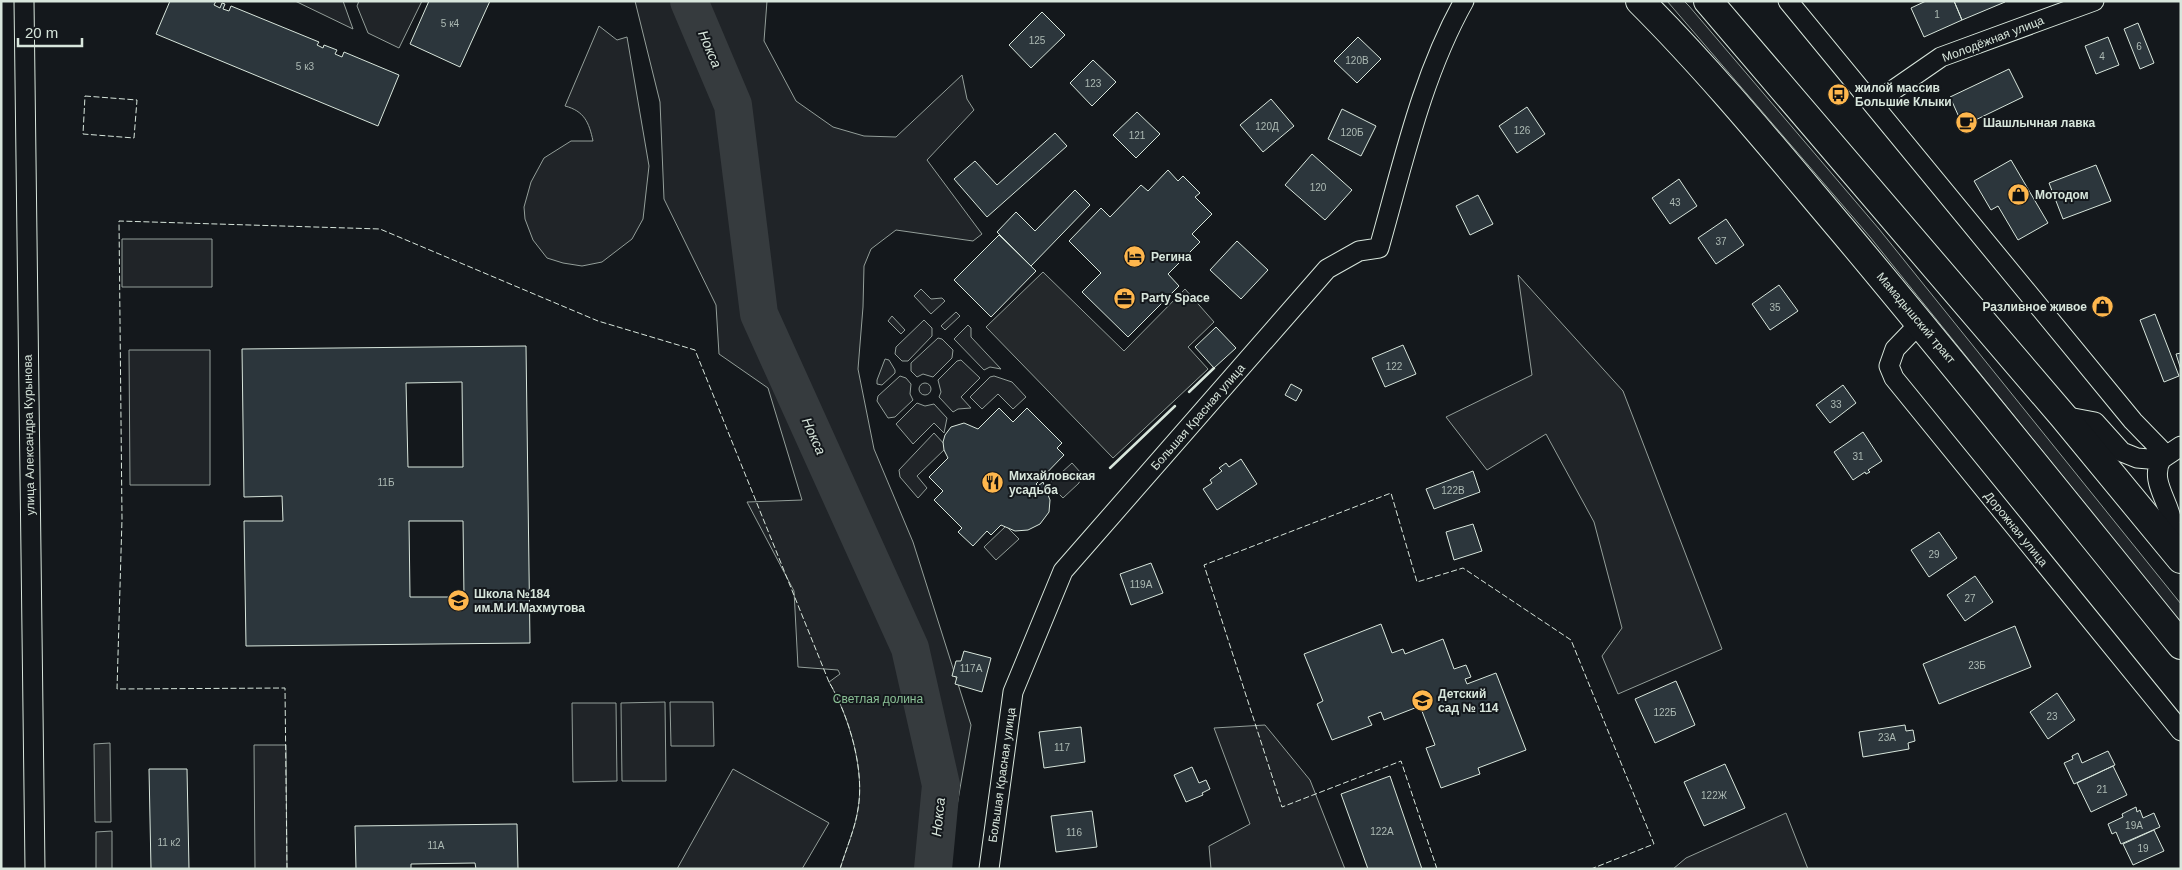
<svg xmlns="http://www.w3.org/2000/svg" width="2182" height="870" font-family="Helvetica,sans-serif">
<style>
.green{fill:#202428;stroke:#939e99}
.parking{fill:#24282b;stroke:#939e99}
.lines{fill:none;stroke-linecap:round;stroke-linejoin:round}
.river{stroke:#363b3e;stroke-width:38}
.building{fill:#2c363c;stroke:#d8e6dc;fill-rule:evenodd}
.minor-casing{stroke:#d8e6dc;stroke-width:21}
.primary-casing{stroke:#d8e6dc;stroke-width:30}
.minor{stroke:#14181c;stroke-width:19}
.primary{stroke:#14181c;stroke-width:28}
.fence{stroke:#d8e6dc;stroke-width:1;stroke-dasharray:6 2.5;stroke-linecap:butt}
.wall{stroke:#d8e6dc;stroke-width:2.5}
.labels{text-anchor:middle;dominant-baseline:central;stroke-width:4;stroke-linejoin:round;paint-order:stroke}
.number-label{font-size:10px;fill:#adbab4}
.street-label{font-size:12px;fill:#d8e6dc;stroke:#14181c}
.poi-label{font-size:12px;font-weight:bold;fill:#d8e6dc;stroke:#14181c;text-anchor:start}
.park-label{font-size:12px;fill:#8ac095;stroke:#14181c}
.water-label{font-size:14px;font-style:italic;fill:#d8e6dc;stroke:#14181c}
</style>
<rect width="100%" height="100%" fill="#14181c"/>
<path class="green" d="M295,1H343L353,29Z
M359,1H422L399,48L368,33L357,6Z
M635,1H767L764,41L796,101L833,127L864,136L896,137L962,75L967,99L974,110L927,160L982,234L973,241L896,230L871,249L864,266L863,307L858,369L874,449L913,542L971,725L946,869H840C846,849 855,829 858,809C865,770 849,716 829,682L840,674L838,670L798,667L794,591L747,502L802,500L768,388L719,354L716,305L664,199L660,102Z
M1667,1H1684L1689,6L1879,229L2181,604V623L1870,237Z
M599,26L617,40L627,37L649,166L643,219L632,239L602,262L582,266L563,263L547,258L533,240L525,219L524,207L531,182L544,158L571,141H593C589,122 584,111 565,106Z
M122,239H212V287H122Z
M1518,275L1623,391L1722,649L1618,694L1602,656L1622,628L1594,522L1546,434L1487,470L1446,417L1532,375Z
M921,289L931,299L942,298L945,301L931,314L914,296Z
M956,312L960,316L945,330L941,326Z
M892,316L905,330L901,334L888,321Z
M924,320L932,328V336L908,361H902L895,354L896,347Z
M968,325L971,328V337L1001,369L990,367L984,370L954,339Z
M938,338L942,339L953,350L952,358L933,377L923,374L917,377L911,371V363Z
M129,350H210V485H130Z
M885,359L889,360L895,370V373L882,385L877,384V380Z
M961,360L980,378L961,397L971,408L958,409L953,412L939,397L941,392L938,380L957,361Z
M900,376L906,378L911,384L910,394L913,400L895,417L888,418L877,401L878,396Z
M994,376L1012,382L1026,397L1013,409L998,394L982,409L970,397L990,377Z
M919 389a6 6 0 1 1 12 0a6 6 0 1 1-12 0Z
M917,403L925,406L934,404L947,418L944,433L934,423L913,444L896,424Z
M934,433L947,447L917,476L927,488L918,498L900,477L899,470Z
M1072,463L1081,473L1079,483L1063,498L1049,484Z
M1006,526L1019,539L996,560L984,547Z
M665,702L666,781H622L621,703Z
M670,702H713L714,746H671Z
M572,703H616L617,781L573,782Z
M1265,725L1310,780L1345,869H1211L1209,846L1250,824L1214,728Z
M286,745L287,869H255L254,745Z
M733,769L829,823L802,869H677Z
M1786,813L1808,869H1673L1686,858Z"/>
<path class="parking" d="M1043,272L1124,351L1185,289L1214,322L1188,347L1208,369L1113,458L986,327Z
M110,743L111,822H95L94,744Z
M112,831V869H96V832Z"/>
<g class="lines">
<path class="river" d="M689,1L733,105L759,314L910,648L941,785L933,869"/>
</g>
<path class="building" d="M170,1H216L214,5L220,8L222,3L225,4L223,9L229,11L231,6L319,42L317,45L323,48L324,45L337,50L335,54L342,57L344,52L399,75L378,126L156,34Z
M429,1H490L460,67L410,44Z
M1926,1H1954L1962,20L1924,37L1911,8Z
M1954,1H2005V2L1962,20Z
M1042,12L1065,35L1031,68L1009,45Z
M2138,23L2154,63L2140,69L2124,29Z
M1358,37L1381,59L1357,83L1334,61Z
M2108,37L2119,65L2096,74L2085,46Z
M1093,60L1116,82L1092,106L1070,83Z
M2009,69L2023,97L1963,126L1950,97Z
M1271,99L1294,126L1263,152L1240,125Z
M1527,107L1545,134L1517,153L1499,126Z
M1342,109L1376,126L1361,156L1328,139Z
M1137,112L1160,134L1136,158L1113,135Z
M1055,133L1067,146L987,217L954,179L975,161L997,185Z
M1312,154L1352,190L1325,220L1285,185Z
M2011,160L2048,223L2018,240L1998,206L1991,210L1974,181Z
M2096,165L2111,201L2063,219L2049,183Z
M1168,170L1178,181L1183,176L1200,193L1195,197L1212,214L1192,234L1200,242L1168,274L1179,286L1128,337L1082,292L1101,273L1069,241L1101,208L1110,217L1141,185L1148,191Z
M1679,179L1697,206L1670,224L1652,198Z
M1075,190L1090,205L1031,266L997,232L1016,212L1035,231Z
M1478,195L1493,224L1470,235L1456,206Z
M1726,219L1744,245L1716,264L1698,238Z
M999,235L1036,271L991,317L954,280Z
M1237,241L1268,270L1241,299L1210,270Z
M1779,285L1798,311L1770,330L1752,304Z
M2155,314L2179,376L2164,382L2140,320Z
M1216,327L1236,348L1214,368L1195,347Z
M1403,345L1416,374L1385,387L1372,358Z
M526,346L530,643L246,646L244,521H283L282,496L244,497L242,349ZM462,382L463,467H408L406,383ZM409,521H463L464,597H410Z
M2181,353V370L2176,354Z
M1291,384L1302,390L1296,401L1285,395Z
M1843,385L1856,403L1830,423L1816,405Z
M999,408L1013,422L1027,408L1062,443L1057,448L1064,455L1036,484L1038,486L1043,482L1050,500L1049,512L1040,524L1028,530L1015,531L1001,525L991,535L987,531L973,546L958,532L962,528L934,500L943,491L929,477L948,458L944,450L943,442L945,435L951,427L964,423L978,429Z
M1863,432L1882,461L1868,470L1870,472L1866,474L1865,472L1853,480L1834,452Z
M1241,459L1257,484L1217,510L1203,489L1212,483L1210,480L1222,471L1219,468L1226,463L1229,467Z
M1473,471L1480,492L1434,509L1426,489Z
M1473,524L1482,551L1454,560L1446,532Z
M1939,532L1957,558L1929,577L1911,550Z
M1151,563L1163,593L1131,605L1120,574Z
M1975,576L1993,602L1965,621L1947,595Z
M1381,624L1392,653L1403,649L1405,654L1443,639L1454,669L1466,665L1471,677L1465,679L1467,684L1496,673L1526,750L1478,768L1480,774L1441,788L1426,748L1435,745L1420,706L1384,720L1381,712L1368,717L1372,725L1332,740L1317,704L1323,701L1304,654Z
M2015,626L2031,667L1939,704L1923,664Z
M964,651L991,658L982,692L955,684L957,677L952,676L956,661H961Z
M1676,681L1695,725L1655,743L1635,699Z
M2057,693L2075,720L2048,739L2030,712Z
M1905,725L1906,731L1913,730L1915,741L1908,743L1909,749L1863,757L1859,732Z
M1081,727L1085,762L1044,768L1039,732Z
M2108,751L2115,765L2074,784L2064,763L2073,759L2072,756L2078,753L2082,763Z
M1725,764L1745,808L1704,826L1684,782Z
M2113,766L2127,795L2091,812L2077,783Z
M1192,767L1199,783L1206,780L1210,789L1202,793L1203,795L1186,802L1174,775Z
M149,769H187L189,869H151Z
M1390,776L1422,869H1368L1341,794Z
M2136,807L2137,812L2140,810L2143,818L2154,813L2160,827L2121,844L2116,832L2112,834L2108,824L2123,817L2122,814Z
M1092,811L1097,847L1056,852L1051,816Z
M517,824L518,869H476L475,863L411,864V869H356L355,826Z
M2154,830L2164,851L2133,865L2123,844Z"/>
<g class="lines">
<defs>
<path id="minor" d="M24,1L35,869
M1788,1L2133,421L2166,455
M1873,104L1941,57L2094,1
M1920,323L1895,349L1889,366L1894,378L2181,731
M2063,416L2095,422L2122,452L2137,458L2160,460L2181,446
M2162,458C2148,480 2170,502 2172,523C2173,531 2171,539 2171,547
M989,869L1013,692L1063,571L1327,269L1359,251L1379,248C1403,164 1421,78 1464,1"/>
<path id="primary" d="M1640,1C1713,74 1778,154 1844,232C1958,368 2069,507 2181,645
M1708,1L2063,416L2181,559"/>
</defs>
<use href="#minor" class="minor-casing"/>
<use href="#primary" class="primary-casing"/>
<use href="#minor" class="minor"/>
<use href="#primary" class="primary"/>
<path class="fence" d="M85,96L137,100L134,138L83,134Z
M287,869L285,688L117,689L122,519L119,221L380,229L598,321L695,350L829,682C849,716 865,770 858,809C855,829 846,849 840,869
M1437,869L1401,761L1282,807L1204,565L1391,493L1417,582L1463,568L1571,640L1654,844L1591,869"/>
<path class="wall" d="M1189,392L1214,368
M1110,468L1175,406"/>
</g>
<defs>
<symbol id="bus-disc" viewBox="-11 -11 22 22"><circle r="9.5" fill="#ffb74d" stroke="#14181c"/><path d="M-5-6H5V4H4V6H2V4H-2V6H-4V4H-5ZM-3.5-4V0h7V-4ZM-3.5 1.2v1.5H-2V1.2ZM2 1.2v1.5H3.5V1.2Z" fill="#111"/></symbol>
<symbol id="cafe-disc" viewBox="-11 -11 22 22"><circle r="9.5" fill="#ffb74d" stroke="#14181c"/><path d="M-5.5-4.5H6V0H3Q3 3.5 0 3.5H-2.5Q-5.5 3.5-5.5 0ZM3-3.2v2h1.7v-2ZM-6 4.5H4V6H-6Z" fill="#111"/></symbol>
<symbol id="shop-disc" viewBox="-11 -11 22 22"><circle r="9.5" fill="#ffb74d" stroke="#14181c"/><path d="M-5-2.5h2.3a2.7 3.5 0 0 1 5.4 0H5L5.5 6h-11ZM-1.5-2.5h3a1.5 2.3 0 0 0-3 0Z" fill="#111"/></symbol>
<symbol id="hotel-disc" viewBox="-11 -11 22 22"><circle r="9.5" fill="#ffb74d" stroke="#14181c"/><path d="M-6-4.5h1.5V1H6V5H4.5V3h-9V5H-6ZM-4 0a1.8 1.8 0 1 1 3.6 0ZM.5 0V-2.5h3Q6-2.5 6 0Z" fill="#111"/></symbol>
<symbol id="office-disc" viewBox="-11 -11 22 22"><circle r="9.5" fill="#ffb74d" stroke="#14181c"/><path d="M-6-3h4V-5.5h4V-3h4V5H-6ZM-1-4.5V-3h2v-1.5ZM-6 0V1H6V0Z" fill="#111"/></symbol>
<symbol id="restaurant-disc" viewBox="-11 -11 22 22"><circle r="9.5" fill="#ffb74d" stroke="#14181c"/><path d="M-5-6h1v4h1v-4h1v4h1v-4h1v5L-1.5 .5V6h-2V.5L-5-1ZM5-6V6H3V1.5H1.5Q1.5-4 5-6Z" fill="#111"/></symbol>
<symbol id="school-disc" viewBox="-11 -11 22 22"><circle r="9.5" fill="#ffb74d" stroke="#14181c"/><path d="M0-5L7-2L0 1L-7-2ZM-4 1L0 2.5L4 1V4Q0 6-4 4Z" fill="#111"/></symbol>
</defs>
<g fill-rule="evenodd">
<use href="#bus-disc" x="1826" y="82" width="25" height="25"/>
<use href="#cafe-disc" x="1954" y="110" width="25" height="25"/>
<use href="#shop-disc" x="2006" y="182" width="25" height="25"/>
<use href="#hotel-disc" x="1122" y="244" width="25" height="25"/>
<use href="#office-disc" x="1112" y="286" width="25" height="25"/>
<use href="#shop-disc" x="2090" y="294" width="25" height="25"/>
<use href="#restaurant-disc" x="980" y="470" width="25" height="25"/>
<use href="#school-disc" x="446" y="588" width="25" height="25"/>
<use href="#school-disc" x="1410" y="688" width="25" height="25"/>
</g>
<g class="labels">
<g class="number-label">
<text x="1937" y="14">1</text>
<text x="450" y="23">5 к4</text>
<text x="1037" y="40">125</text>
<text x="2139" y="46">6</text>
<text x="2102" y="56">4</text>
<text x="1357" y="60">120В</text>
<text x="305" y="66">5 к3</text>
<text x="1093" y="83">123</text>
<text x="1267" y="126">120Д</text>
<text x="1522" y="130">126</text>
<text x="1352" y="132">120Б</text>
<text x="1137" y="135">121</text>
<text x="1318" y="187">120</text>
<text x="1675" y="202">43</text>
<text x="1721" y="241">37</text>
<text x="1775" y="307">35</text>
<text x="1394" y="366">122</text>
<text x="1836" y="404">33</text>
<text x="1858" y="456">31</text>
<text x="386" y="482">11Б</text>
<text x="1453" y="490">122В</text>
<text x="1934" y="554">29</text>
<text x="1141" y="584">119А</text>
<text x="1970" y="598">27</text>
<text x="1977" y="665">23Б</text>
<text x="971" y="668">117А</text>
<text x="1665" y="712">122Б</text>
<text x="2052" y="716">23</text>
<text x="1887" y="737">23А</text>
<text x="1062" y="747">117</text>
<text x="2102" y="789">21</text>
<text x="1714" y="795">122Ж</text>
<text x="2134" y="825">19А</text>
<text x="1382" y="831">122А</text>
<text x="1074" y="832">116</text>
<text x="169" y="842">11 к2</text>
<text x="436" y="845">11А</text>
<text x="2143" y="848">19</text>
</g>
<g class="street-label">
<text transform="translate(1993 39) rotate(-21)">Молодёжная улица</text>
<text transform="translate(1916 318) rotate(50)">Мамадышский тракт</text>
<text transform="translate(1198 417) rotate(-49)">Большая Красная улица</text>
<text transform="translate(29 435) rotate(-91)">улица Александра Курынова</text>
<text transform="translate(2016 529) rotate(51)">Дорожная улица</text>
<text transform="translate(1002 775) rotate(-82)">Большая Красная улица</text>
</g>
<g class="poi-label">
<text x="1855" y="88">жилой массив<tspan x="1855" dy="14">Большие Клыки</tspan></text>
<text x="1983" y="123">Шашлычная лавка</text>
<text x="2035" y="195">Мотодом</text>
<text x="1151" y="257">Регина</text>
<text x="1141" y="298">Party Space</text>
<text x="2087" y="307" text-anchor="end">Разливное живое</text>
<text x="1009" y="476">Михайловская<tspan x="1009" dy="14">усадьба</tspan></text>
<text x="474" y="594">Школа №184<tspan x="474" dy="14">им.М.И.Махмутова</tspan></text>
<text x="1438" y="694">Детский<tspan x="1438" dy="14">сад № 114</tspan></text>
</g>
<g class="park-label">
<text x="878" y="699">Светлая долина</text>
</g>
<g class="water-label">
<text transform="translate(710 49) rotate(67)">Нокса</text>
<text transform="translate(814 436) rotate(66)">Нокса</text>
<text transform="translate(938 817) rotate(-84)">Нокса</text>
</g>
</g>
<rect width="2182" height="870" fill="none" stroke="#d8e6dc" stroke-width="5"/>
<path d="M18 38v8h64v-8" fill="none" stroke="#d8e6dc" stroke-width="2.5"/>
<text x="25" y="38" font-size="15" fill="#d8e6dc" stroke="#14181c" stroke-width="4" paint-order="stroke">20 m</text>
</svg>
